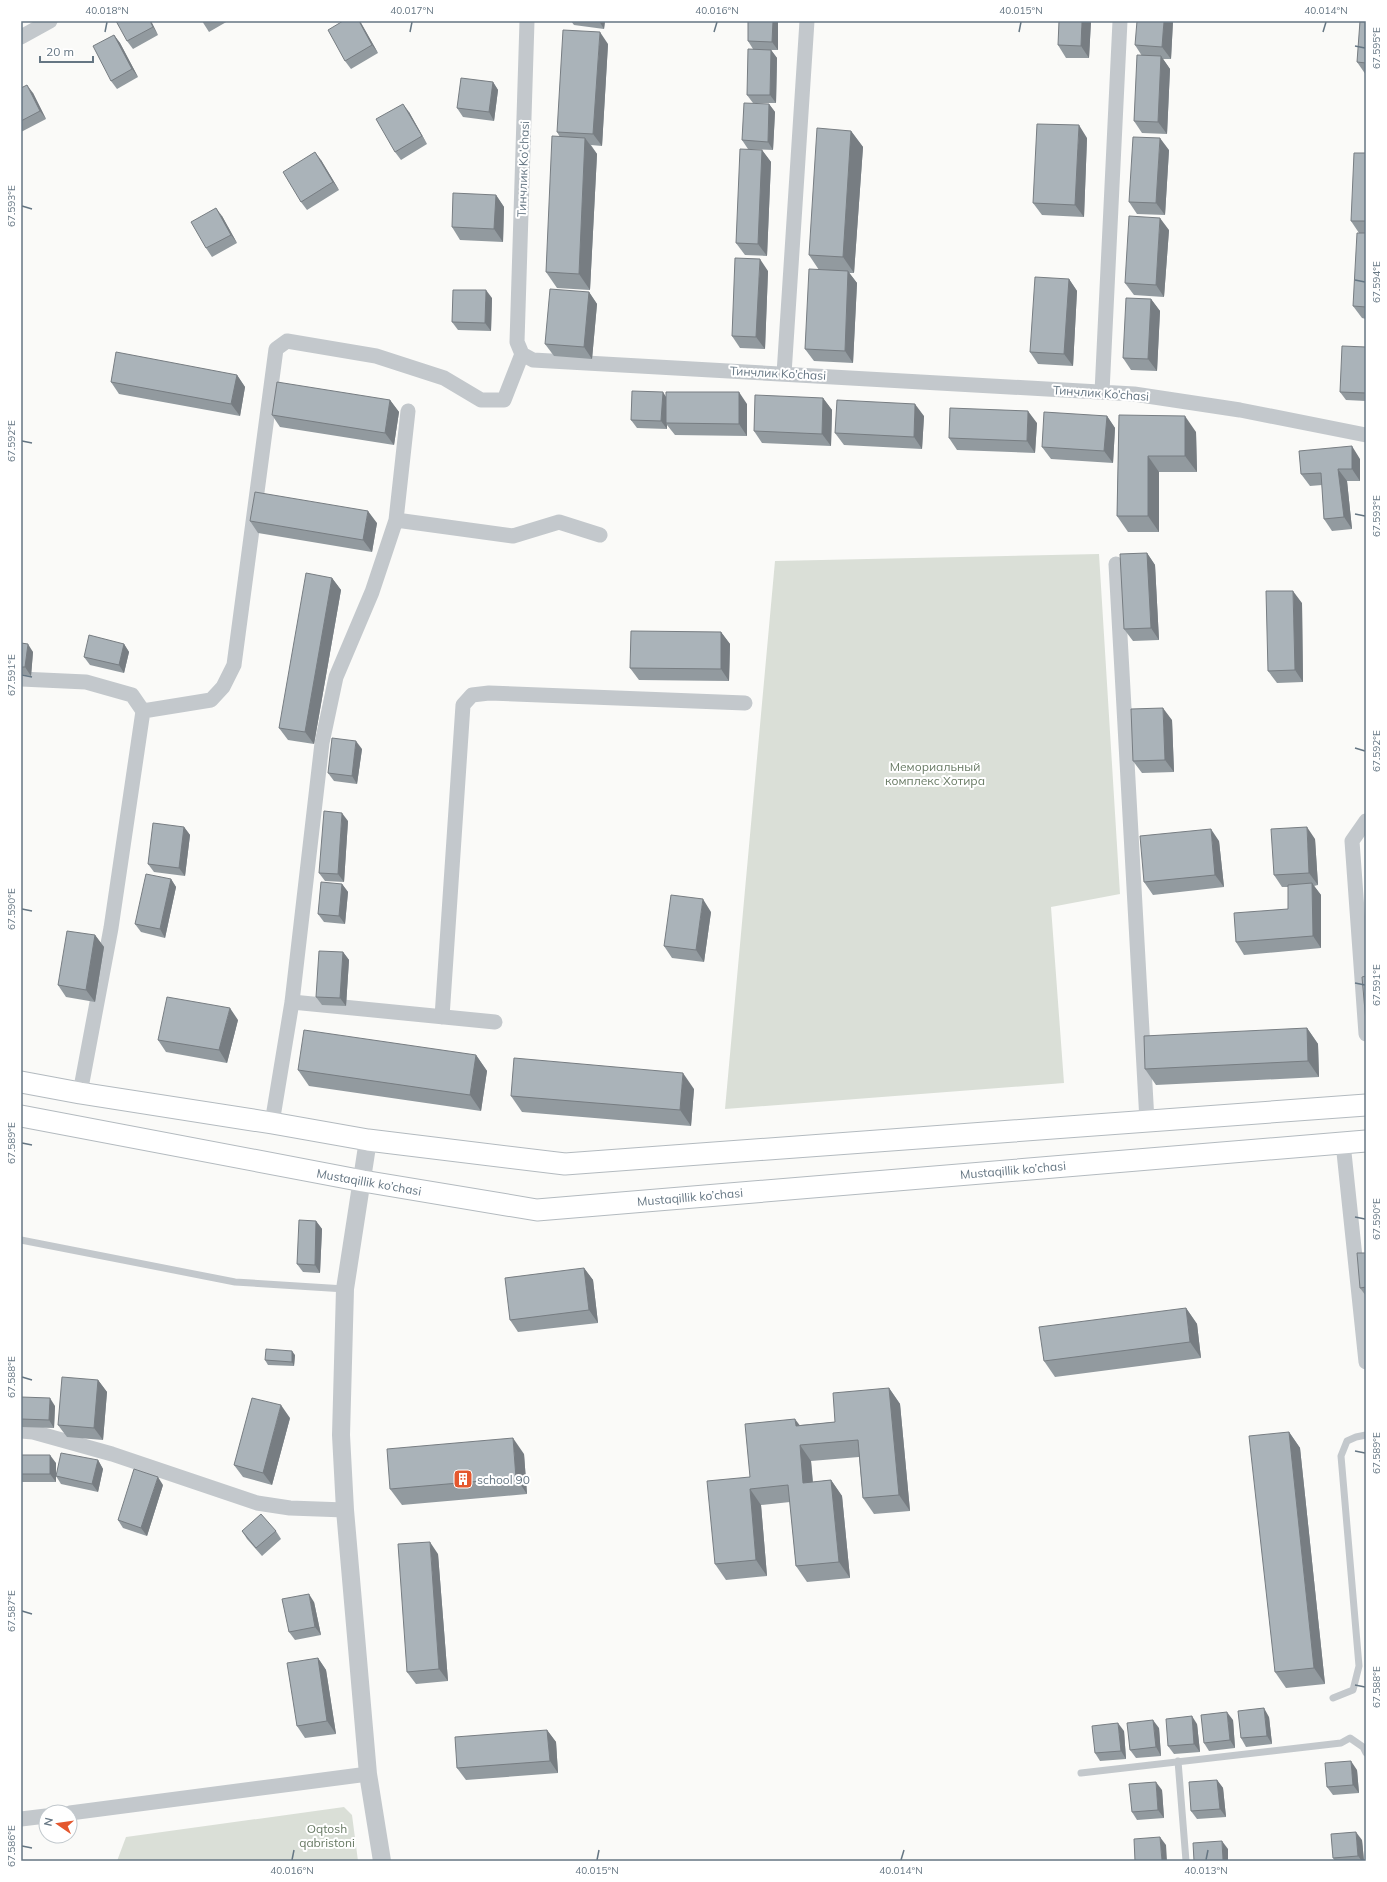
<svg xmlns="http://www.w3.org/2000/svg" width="1387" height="1882" font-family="Mulish,sans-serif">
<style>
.green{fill:#dadfd7}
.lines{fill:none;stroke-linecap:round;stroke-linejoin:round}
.secondary-casing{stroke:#b3babf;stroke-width:23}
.service{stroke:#c3c8cc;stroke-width:7}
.minor{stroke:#c3c8cc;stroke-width:15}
.tertiary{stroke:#c3c8cc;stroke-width:18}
.secondary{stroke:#fff;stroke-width:21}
.wall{fill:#929a9f}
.shaded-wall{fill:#777d82}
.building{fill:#aab3b9;stroke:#777d82}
.ticks{fill:none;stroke:#657683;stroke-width:1.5}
.labels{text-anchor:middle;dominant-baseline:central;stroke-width:4;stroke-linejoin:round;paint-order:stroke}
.street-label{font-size:12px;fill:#657683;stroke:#fff}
.park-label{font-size:12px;fill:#687a64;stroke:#fff}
.poi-label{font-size:12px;fill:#657683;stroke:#fff;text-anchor:start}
.neatline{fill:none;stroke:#657683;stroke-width:1.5}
.ticks-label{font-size:10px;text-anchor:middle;fill:#657683}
</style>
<rect width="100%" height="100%" fill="#fafaf8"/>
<path class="green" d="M1099,554L1120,894L1051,907L1064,1083L725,1109L775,561Z
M344,1807L352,1815L358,1861H117L126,1837Z"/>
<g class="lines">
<defs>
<path id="secondary" d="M21,1082L80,1093L272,1123L368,1140L565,1164L1366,1105
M21,1116L363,1181L537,1210L1366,1141"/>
</defs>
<use href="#secondary" class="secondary-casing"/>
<path class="service" d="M21,1240L235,1282L345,1289
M1333,1698L1353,1690L1359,1666L1341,1456L1347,1441L1356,1437L1366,1435
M1178,1761L1186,1861
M1081,1773L1341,1743L1350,1738L1363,1747L1366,1753"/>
<path class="minor" d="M527,21L517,342L522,354L533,360L1134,394L1240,410L1366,435
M21,37L50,21
M784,374L807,21
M1102,392L1120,21
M396,520L513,536L559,522L600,535
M1116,564L1147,1121
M21,679L86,682L132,695L143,711L111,928L80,1093
M143,711L211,700L223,687L234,665L276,349L287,341L376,356L444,378L481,400H504L522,354
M1366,821L1352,841L1366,1034
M292,1002L495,1022
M442,1017L463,705L472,695L489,693L745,703
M272,1123L292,1002L322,743L336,677L372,592L396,520L408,411
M1343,1143L1366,1362
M21,1431L33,1432L112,1454L257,1503L290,1508L345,1510
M70,1813L368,1774
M21,1819L46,1816"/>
<path class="tertiary" d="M368,1140L345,1289L341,1435L345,1510L368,1774L382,1861"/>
<use href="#secondary" class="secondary"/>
</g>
<path class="wall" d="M151,21L158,35L133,49L127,41Z
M202,21H228L209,32Z
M360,21L378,53L351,69L345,61Z
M571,21H605L604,29L574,25Z
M748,21H778V50H771L777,58L776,103H753L747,95L753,49L748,41Z
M1091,21L1089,58H1066L1058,45Z
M1173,21L1171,59H1163L1170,69L1167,134L1142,133L1134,121L1142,56L1135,45Z
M1366,21V75L1357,62Z
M114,35L120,43L138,77L117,89L111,81Z
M608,44L602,146L591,145L597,154L590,290L557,288L546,272L560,137L557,132Z
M493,82L498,90L494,121L463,117L457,108Z
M21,88L33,93L46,119L21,132Z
M769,104L775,112L773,150L748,149L742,140Z
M409,112L427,144L401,160L395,152Z
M851,131L863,147L854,273H849L857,283L853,363L814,361L805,349L819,270L809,255Z
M1087,138L1084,217L1042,215L1033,203Z
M762,150L771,162L767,256L745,255L736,243Z
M1169,150L1165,215L1137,214L1129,202Z
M1366,153V233H1359L1351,221Z
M321,160L339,190L307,210L301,202Z
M496,195L504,207L503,242L460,240L452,227Z
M222,216L237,243L212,257L206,248Z
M1169,230L1164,297L1134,295L1125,283Z
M1366,233V319L1362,318L1353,306Z
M768,271L765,349L740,348L732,336Z
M1069,279L1077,291L1073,366L1038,364L1030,352Z
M589,292L597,304L592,359L554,356L545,344Z
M492,298L491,331L458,330L452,322Z
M1151,299L1160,311L1157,371L1131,370L1123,358Z
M1366,347V401L1346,400L1340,392Z
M237,375L245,387L240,416L119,394L111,382Z
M666,397L747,404V436L675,435L667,425V429L637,428L631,420Z
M823,398L832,410L831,446L762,443L754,431Z
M390,400L399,412L394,445L280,427L272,415Z
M1119,415L1196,432L1197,472H1159V532H1128L1117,516Z
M924,416L922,449L844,445L835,433Z
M1107,416L1115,428L1113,463L1051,459L1042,447Z
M1037,423L1035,453L957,450L949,438Z
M1360,459V481H1347L1352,529L1332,531L1324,519L1322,485L1310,486L1301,474Z
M250,521L377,523L372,552L258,533Z
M1147,553L1155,565L1159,640L1133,641L1124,629Z
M332,578L341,590L314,744L288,740L279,728Z
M1302,603L1303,682L1277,683L1268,671Z
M721,632L730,644L729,681L639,680L630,668Z
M21,643L33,652L31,676L21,674Z
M124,644L129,652L124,673L90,665L84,657Z
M1172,720L1174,772L1142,773L1133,761Z
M362,749L357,784L334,781L328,773Z
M348,821L344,882L325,881L319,873Z
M184,827L190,835L185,876L154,872L148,864Z
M1315,839L1318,885L1314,886L1321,895V948L1244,955L1236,942L1288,909V887H1282L1274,875Z
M1219,841L1224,887L1153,895L1144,882Z
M171,879L176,887L165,938L141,932L135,924Z
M342,884L348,892L345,924L324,922L318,914Z
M711,912L704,962L672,958L664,946Z
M95,935L104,947L95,1002L66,997L58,985Z
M343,952L349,960L346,1006L322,1005L316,997Z
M238,1020L227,1063L166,1052L158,1040Z
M1307,1028L1318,1044L1319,1077L1156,1085L1145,1069Z
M476,1055L487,1071L481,1111L309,1086L298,1070Z
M694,1089L691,1126L522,1112L511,1096Z
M316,1221L322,1229L320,1273L303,1272L297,1264Z
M1366,1253V1296L1360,1288Z
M584,1268L593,1280L598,1323L518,1332L510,1320Z
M1186,1308L1197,1324L1201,1358L1055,1377L1044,1361Z
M295,1355L294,1366L268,1365L265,1360Z
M98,1380L107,1392L103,1440L67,1437L58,1425Z
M889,1388L900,1404L910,1511L874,1514L863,1498L859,1457L811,1461L813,1482L831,1480L842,1496L850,1578L807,1582L796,1566L790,1502L761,1505L767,1576L726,1580L715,1564L750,1477L800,1425L835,1422Z
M21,1397L55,1406L54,1428L21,1427Z
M290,1418L272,1485L243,1477L234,1465Z
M1289,1432L1300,1448L1325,1684L1286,1688L1275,1672Z
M524,1454L527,1494L402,1505L390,1489Z
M21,1455L56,1463V1475L98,1460L103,1469L98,1492L61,1484L56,1476V1482H21Z
M163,1485L147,1536L123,1528L118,1520Z
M242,1531H276L281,1539L262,1556L247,1539Z
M438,1554L448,1681L416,1684L407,1672Z
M314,1602L321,1635L295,1640L289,1632Z
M318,1658L326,1670L336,1734L305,1738L297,1726Z
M1269,1717L1272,1744L1246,1747L1241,1738Z
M1233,1720L1235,1748L1209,1751L1204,1743Z
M1197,1724L1200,1752L1174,1754L1168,1746Z
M1159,1728L1161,1756L1136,1758L1130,1750Z
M547,1730L556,1742L558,1773L466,1780L457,1768Z
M1124,1731L1126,1759L1100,1761L1095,1753Z
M1357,1770L1359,1793L1333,1795L1327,1787Z
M1217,1780L1223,1788L1226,1817L1197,1819L1191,1811Z
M1162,1790L1164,1818L1137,1820L1132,1812Z
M1362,1840L1364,1861H1335L1333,1858Z"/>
<path class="shaded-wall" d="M150,21H151L158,35L153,27Z
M359,21H360L361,23L378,53L372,45Z
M599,21H605L604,29Z
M773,21H778V50L772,42Z
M1082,21H1091L1089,58L1081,46Z
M1164,21H1173L1171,59L1162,47Z
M600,32L608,44L602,146L593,134Z
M114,35L120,43L138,77L132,69Z
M771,50L777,58L776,103L770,95Z
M1161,56L1170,69L1167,134L1158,122Z
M493,82L498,90L494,121L489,112Z
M27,85L33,93L46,119L40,111Z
M403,104L409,112L427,144L422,136Z
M769,104L775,112L773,150L768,142Z
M1079,125L1087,138L1084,217L1075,205Z
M851,131L863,147L854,273L843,257Z
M585,138L597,154L590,290L579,274Z
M1160,138L1169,150L1165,215L1156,203Z
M762,150L771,162L767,256L758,244Z
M315,152L321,160L339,190L333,182Z
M496,195L504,207L503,242L494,229Z
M216,208L222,216L237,243L231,235Z
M1160,218L1169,230L1164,297L1156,285Z
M760,259L768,271L765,349L756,337Z
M848,271L857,283L853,363L845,351Z
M1069,279L1077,291L1073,366L1064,354Z
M486,290L492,298L491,331L485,323Z
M589,292L597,304L592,359L584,347Z
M1151,299L1160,311L1157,371L1148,359Z
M237,375L245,387L240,416L231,404Z
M663,392L668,400L666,423L667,425V429L661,421Z
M739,392L747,404V436L739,424Z
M823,398L832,410L831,446L822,434Z
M390,400L399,412L394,445L385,433Z
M915,404L924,416L922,449L914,437Z
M1028,411L1037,423L1035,453L1027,441Z
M1107,416L1115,428L1113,463L1104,451Z
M1185,416L1196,432L1197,472L1185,456Z
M1352,446L1360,459V481L1352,469Z
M1148,456L1159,472V532L1148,516Z
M1338,469L1347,481L1352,529L1344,517Z
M368,511L377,523L372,552L363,540Z
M1147,553L1155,565L1159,640L1151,628Z
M332,578L341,590L314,744L305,732Z
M1293,591L1302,603L1303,682L1295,670Z
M721,632L730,644L729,681L721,669Z
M28,644L33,652L31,676L25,667Z
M124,644L129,652L124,673L119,665Z
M1163,708L1172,720L1174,772L1165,760Z
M356,741L362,749L357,784L352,776Z
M342,813L348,821L344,882L338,874Z
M184,827L190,835L185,876L179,868Z
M1307,827L1315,839L1318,885L1309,873Z
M1211,829L1219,841L1224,887L1215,875Z
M171,879L176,887L165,938L160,929Z
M1312,883L1321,895V948L1313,936Z
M342,884L348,892L345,924L339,916Z
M703,899L711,912L704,962L696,950Z
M95,935L104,947L95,1002L86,990Z
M343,952L349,960L346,1006L340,998Z
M230,1008L238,1020L227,1063L219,1050Z
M1307,1028L1318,1044L1319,1077L1308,1061Z
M476,1055L487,1071L481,1111L470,1095Z
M683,1073L694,1089L691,1126L680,1110Z
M316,1221L322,1229L320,1273L315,1265Z
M584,1268L593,1280L598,1323L589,1310Z
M1186,1308L1197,1324L1201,1358L1190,1342Z
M292,1351L295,1355L294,1366L292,1362Z
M98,1380L107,1392L103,1440L94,1428Z
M889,1388L900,1404L910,1511L899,1495Z
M50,1398L55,1406L54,1428L49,1420Z
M281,1405L290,1418L272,1485L263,1473Z
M795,1419L807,1435L796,1426Z
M1289,1432L1300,1448L1325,1684L1314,1668Z
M513,1438L524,1454L527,1494L516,1478Z
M800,1445L811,1461L814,1499L803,1483Z
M50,1455L56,1463V1482L50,1474Z
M98,1460L103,1469L98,1492L92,1484Z
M158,1477L163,1485L147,1536L141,1528Z
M831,1480L842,1496L850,1578L839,1562Z
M750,1489L761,1505L767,1576L756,1560Z
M430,1542L438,1554L448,1681L439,1669Z
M309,1594L314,1602L321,1635L315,1627Z
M318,1658L326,1670L336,1734L327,1721Z
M1264,1708L1269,1717L1272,1744L1267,1736Z
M1227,1712L1233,1720L1235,1748L1230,1740Z
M1192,1716L1197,1724L1200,1752L1194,1744Z
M1153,1720L1159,1728L1161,1756L1156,1747Z
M1118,1723L1124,1731L1126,1759L1121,1751Z
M547,1730L556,1742L558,1773L550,1761Z
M1351,1761L1357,1770L1359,1793L1353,1785Z
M1217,1780L1223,1788L1226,1817L1220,1809Z
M1156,1782L1162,1790L1164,1818L1158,1810Z
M1356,1832L1362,1840L1364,1861H1362L1358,1856Z
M1160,1837L1166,1845L1167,1861H1162Z
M1222,1841L1228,1849V1861H1223Z"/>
<path class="building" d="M116,21H150L153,27L127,41Z
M343,21H359L372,45L345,61L328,30Z
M748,21H773L772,42L748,41Z
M1059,21H1082L1081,46L1058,45Z
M1137,21H1164L1162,47L1135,45Z
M1360,21H1366V63L1357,62Z
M563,30L600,32L593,134L557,132Z
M114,35L132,69L111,81L93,46Z
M748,49L771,50L770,95H747Z
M1137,55L1161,56L1158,122L1134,121Z
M461,78L493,82L489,112L457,108Z
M27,85L40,111L21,121V88Z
M744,103L769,104L768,142L742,140Z
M403,104L422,136L395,152L376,119Z
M1037,124L1079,125L1075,205L1033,203Z
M817,128L851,131L843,257L809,255Z
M552,136L585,138L579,274L546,272Z
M1133,137L1160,138L1156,203L1129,202Z
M740,149L762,150L758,244L736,243Z
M315,152L333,182L301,202L283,172Z
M1354,153H1366V221H1351Z
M453,193L496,195L494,229L452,227Z
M216,208L231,235L206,248L191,222Z
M1129,216L1160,218L1156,285L1125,283Z
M1357,233H1366V307L1353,306Z
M735,258L760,259L756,337L732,336Z
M809,269L848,271L845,351L805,349Z
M1035,277L1069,279L1064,354L1030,352Z
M550,289L589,292L584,347L545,344Z
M453,290H486L485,323L452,322Z
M1126,298L1151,299L1148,359L1123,358Z
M1342,346L1366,347V393L1340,392Z
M116,352L237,375L231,404L111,382Z
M277,382L390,400L385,433L272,415Z
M632,391L663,392L661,421L631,420Z
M666,392H739V424L666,423Z
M755,395L823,398L822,434L754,431Z
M837,400L915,404L914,437L835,433Z
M950,408L1028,411L1027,441L949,438Z
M1044,412L1107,416L1104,451L1042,447Z
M1119,415L1185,416V456H1148V516H1117Z
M1352,446V469H1338L1344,517L1324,519L1321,473L1301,474L1299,451Z
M255,492L368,511L363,540L250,521Z
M1147,553L1151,628L1124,629L1120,554Z
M306,573L332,578L305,732L279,728Z
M1266,591H1293L1295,670L1268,671Z
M631,631L721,632V669L630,668Z
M89,635L124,644L119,665L84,657Z
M21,643L28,644L25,667H21Z
M1163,708L1165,760L1133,761L1131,709Z
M332,738L356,741L352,776L328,773Z
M324,811L342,813L338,874L319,873Z
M153,823L184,827L179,868L148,864Z
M1307,827L1309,873L1274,875L1271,829Z
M1211,829L1215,875L1144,882L1140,836Z
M146,874L171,879L160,929L135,924Z
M321,882L342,884L339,916L318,914Z
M1312,883L1313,936L1236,942L1234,913L1288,909V885Z
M671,895L703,899L696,950L664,946Z
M67,931L95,935L86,990L58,985Z
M319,951L343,952L340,998L316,997Z
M1366,976V1022L1362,977Z
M167,997L230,1008L219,1050L158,1040Z
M1307,1028L1308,1061L1145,1069L1144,1036Z
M304,1030L476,1055L470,1095L298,1070Z
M514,1058L683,1073L680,1110L511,1096Z
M299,1220L316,1221L315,1265L297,1264Z
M1357,1253H1366V1287L1360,1288Z
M584,1268L589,1310L510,1320L505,1278Z
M1186,1308L1190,1342L1044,1361L1039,1327Z
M266,1349L292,1351V1362L265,1360Z
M62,1377L98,1380L94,1428L58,1425Z
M889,1388L899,1495L863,1498L858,1440L800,1445L803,1483L831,1480L839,1562L796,1566L788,1485L750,1489L756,1560L715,1564L707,1481L750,1477L745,1424L795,1419L796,1426L835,1422L833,1393Z
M21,1397L50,1398L49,1420L21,1419Z
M252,1398L281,1405L263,1473L234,1465Z
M1289,1432L1314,1668L1275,1672L1249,1436Z
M513,1438L516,1478L390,1489L387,1449Z
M61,1453L98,1460L92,1484L56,1476Z
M21,1455H50V1474H21Z
M134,1469L158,1477L141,1528L118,1520Z
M261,1514L276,1531L256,1548L242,1531Z
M430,1542L439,1669L407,1672L398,1544Z
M309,1594L315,1627L289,1632L282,1599Z
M318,1658L327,1721L297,1726L287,1663Z
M1264,1708L1267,1736L1241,1738L1238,1711Z
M1227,1712L1230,1740L1204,1743L1201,1715Z
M1192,1716L1194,1744L1168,1746L1166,1719Z
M1153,1720L1156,1747L1130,1750L1127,1723Z
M1118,1723L1121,1751L1095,1753L1092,1726Z
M547,1730L550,1761L457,1768L455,1737Z
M1351,1761L1353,1785L1327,1787L1325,1763Z
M1217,1780L1220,1809L1191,1811L1189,1782Z
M1156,1782L1158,1810L1132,1812L1129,1784Z
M1356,1832L1358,1856L1333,1858L1331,1834Z
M1160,1837L1162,1861H1135L1134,1839Z
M1222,1841L1223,1861H1194L1193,1843Z"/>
<path class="ticks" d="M105,32L107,22M410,32L412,22M714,32L717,22M1019,32L1021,22M1323,32L1326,22M1355,46L1365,48M22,206L32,209M1355,280L1365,282M22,441L32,443M1355,514L1365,516M22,675L32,677M1355,748L1365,751M22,909L32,911M1355,983L1365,985M22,1143L32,1145M1355,1217L1365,1219M22,1377L32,1380M1355,1451L1365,1453M22,1611L32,1614M1355,1685L1365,1687M22,1846L32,1848M292,1860L294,1850M597,1860L599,1850M901,1860L904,1850M1206,1860L1208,1850"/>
<defs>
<symbol id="building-square" viewBox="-11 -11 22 22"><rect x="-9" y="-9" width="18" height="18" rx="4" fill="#e4572e" stroke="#fff"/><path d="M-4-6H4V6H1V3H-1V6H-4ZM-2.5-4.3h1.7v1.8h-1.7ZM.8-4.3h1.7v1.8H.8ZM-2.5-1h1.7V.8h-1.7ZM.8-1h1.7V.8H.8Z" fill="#fff"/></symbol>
</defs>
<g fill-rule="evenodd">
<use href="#building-square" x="452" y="1468" width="22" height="22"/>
</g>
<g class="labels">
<g class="street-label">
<text transform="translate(523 169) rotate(-88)">Тинчлик Ko’chasi</text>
<text transform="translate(778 373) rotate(3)">Тинчлик Ko’chasi</text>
<text transform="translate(1101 393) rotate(4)">Тинчлик Ko’chasi</text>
<text transform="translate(1013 1170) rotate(-5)">Mustaqillik ko’chasi</text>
<text transform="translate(369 1182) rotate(10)">Mustaqillik ko’chasi</text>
<text transform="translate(690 1197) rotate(-5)">Mustaqillik ko’chasi</text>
</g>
<g class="park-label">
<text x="935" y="766">Мемориальный<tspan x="935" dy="14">комплекс Хотира</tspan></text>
<text x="327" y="1828">Oqtosh<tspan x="327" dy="14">qabristoni</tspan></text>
</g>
<g class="poi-label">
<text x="477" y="1479">school 90</text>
</g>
</g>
<rect width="1387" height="1882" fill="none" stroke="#ffffff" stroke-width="44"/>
<g transform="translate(58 1824) rotate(283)"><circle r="19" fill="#ffffff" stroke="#c1c8cd"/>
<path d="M0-3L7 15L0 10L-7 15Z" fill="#e4572e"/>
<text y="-6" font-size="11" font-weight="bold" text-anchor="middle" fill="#657683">N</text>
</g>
<path d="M40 56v6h53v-6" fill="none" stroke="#657683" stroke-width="2"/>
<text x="46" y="56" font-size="12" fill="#657683" stroke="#ffffff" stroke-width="3" paint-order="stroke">20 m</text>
<rect x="22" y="22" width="1343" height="1838" class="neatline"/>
<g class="ticks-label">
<text x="107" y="14">40.018°N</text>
<text x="412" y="14">40.017°N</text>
<text x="717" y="14">40.016°N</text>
<text x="1021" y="14">40.015°N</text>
<text x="1326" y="14">40.014°N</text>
<text transform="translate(1376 48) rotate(-90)" y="4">67.595°E</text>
<text transform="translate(11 206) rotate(-90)" y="4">67.593°E</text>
<text transform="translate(1376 282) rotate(-90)" y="4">67.594°E</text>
<text transform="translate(11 441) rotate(-90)" y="4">67.592°E</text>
<text transform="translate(1376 516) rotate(-90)" y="4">67.593°E</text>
<text transform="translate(11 675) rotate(-90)" y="4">67.591°E</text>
<text transform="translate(1376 751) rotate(-90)" y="4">67.592°E</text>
<text transform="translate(11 909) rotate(-90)" y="4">67.590°E</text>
<text transform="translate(1376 985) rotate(-90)" y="4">67.591°E</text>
<text transform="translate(11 1143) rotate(-90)" y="4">67.589°E</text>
<text transform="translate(1376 1219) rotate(-90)" y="4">67.590°E</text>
<text transform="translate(11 1377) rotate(-90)" y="4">67.588°E</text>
<text transform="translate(1376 1453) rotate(-90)" y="4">67.589°E</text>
<text transform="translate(11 1611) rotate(-90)" y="4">67.587°E</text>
<text transform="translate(1376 1687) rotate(-90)" y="4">67.588°E</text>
<text transform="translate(11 1846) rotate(-90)" y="4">67.586°E</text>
<text x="292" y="1874">40.016°N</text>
<text x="597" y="1874">40.015°N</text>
<text x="901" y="1874">40.014°N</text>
<text x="1206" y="1874">40.013°N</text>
</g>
</svg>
